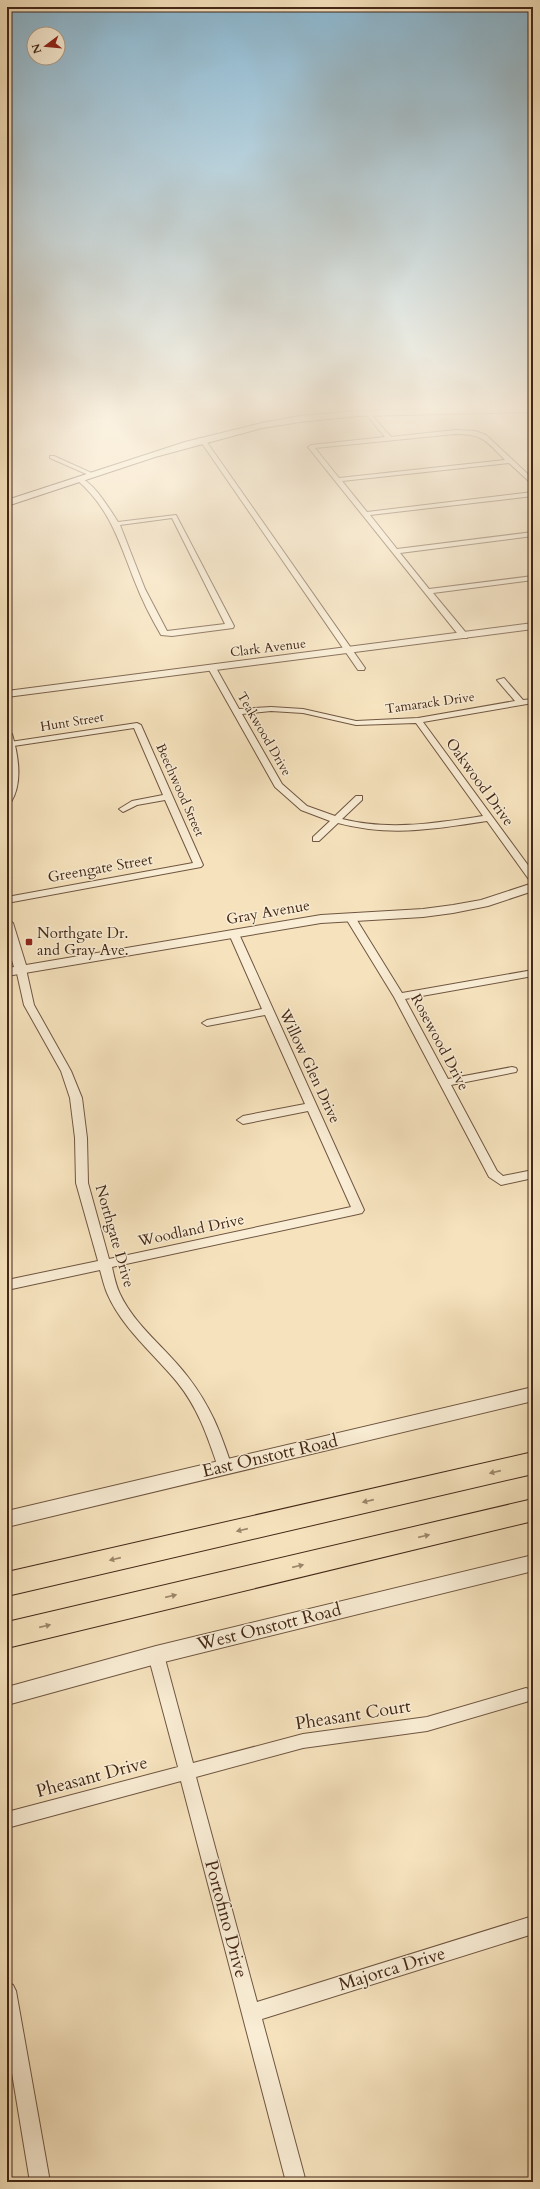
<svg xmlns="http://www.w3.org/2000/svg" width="540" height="2189" font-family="Cardo,serif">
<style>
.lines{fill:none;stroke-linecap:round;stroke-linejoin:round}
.minor-casing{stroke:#705641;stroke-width:2}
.tertiary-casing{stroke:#705641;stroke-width:2}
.secondary-casing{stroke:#432717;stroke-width:2}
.motorway-casing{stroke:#432717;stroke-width:2}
.minor{fill:#f9edd5;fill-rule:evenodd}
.tertiary{fill:#f9edd5;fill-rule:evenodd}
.secondary{fill:#f9edd5;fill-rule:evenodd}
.motorway{fill:#f6e3be;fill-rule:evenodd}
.oneway{fill:#9c856a}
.poi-dot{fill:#8f2418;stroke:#f9edd5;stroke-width:1.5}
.labels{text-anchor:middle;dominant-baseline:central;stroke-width:3;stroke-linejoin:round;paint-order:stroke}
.far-street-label{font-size:13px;fill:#432717;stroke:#f9edd5}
.street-label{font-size:15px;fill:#432717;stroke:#f9edd5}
.poi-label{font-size:15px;fill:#432717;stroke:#f9edd5;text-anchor:start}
.near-street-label{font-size:18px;fill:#432717;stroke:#f9edd5}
</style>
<rect width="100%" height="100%" fill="#f6e3be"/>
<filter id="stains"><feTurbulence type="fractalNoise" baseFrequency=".005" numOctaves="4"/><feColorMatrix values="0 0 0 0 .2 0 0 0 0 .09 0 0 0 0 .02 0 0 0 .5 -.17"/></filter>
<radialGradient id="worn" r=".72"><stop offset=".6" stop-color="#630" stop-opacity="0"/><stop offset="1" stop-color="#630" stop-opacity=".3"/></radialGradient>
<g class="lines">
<defs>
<path id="minor" d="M368,411L391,437L455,430L475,431L486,435L533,479V485L509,463L342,481L367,512L533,492V496L370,515L397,549L533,532V536L400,553L429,589L533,576V580L433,593L467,634V638H461L308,447L311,445L385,437L365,413ZM455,434C484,434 486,441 505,460L339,478L315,448Z
M200,438H204L365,668L364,670H358L199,439Z
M50,456H54L96,475L91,476L50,458Z
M77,478C90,476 111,511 118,522L176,515L234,626L233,628L172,636L161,635C151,618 142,600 135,582C120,544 110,508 77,480ZM172,518L225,624L167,631L145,589L120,525Z
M209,666H215L239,709L271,707L303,709L356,721L418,718L515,701L497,680L504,678L523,700L533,699V703L423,722L533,872V882L530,881L487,821C433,829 391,837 338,823L319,841H313V837L330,821L301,810L275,787L208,668ZM271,711L303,713L356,725L416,723L483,816C435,823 390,831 342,819L362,800V796H356L335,816L307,806L282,784L242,714Z
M137,723L141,725L203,865L201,867L7,903V897L193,863L165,800L137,805L123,812L119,809L132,801L163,795L134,728L7,747V743L10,742Z
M350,914L355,917L402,993L533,970V976L405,999L448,1079L512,1067L516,1068L517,1070L516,1072L451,1085L497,1171L503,1176L533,1170V1178L501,1185L489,1177L394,997L345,917Z
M234,931L239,934L364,1210L362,1213L358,1214L112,1267C114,1276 116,1286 120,1294C135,1326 166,1348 188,1377C211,1407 220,1431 232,1467L230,1471L225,1473L220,1471L218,1467C207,1435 198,1408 177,1382C153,1353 122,1328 107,1293C104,1286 102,1277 100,1270L7,1290V1280L98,1261L76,1183L75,1138L70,1098L61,1071L24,1005L16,969L21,966L26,969L34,1005L71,1071L82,1098L87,1138L88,1183L109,1259L351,1207L308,1111L243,1124L237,1120L243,1116L305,1104L265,1015L207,1026L202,1023L207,1020L262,1009L229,934Z
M156,1648L161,1650L164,1655L193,1763L303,1734L427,1717L526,1688L531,1690L533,1693L531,1700L526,1702L427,1731L303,1748L196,1777L257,2002L533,1916V1934L262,2019L306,2182H286L181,1781L7,1828V1812L178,1767L148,1655L151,1650Z
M7,1982L13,1985L16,1991L50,2182H30L7,2043Z"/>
<path id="tertiary" d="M533,623V629L7,697V691Z
M7,731L12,734C18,754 23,783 11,802L7,803Z
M533,883V891L488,906L453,913L423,917L321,923L7,976V968L14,967L7,944V919L13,923L26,965L321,915L423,909L453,905L481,900Z
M533,1387V1401L7,1527V1511Z
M533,1555V1571L156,1664L7,1705V1687L156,1646Z"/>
<path id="secondary" d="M533,407V412L358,416L300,422L262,428L155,457L7,506V500L185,442L262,423L300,416L358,411Z"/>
<path id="motorway" d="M533,1452V1474L7,1596V1572Z
M533,1499V1521L7,1648V1622Z"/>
</defs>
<use href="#minor" class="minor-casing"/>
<use href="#tertiary" class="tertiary-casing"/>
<use href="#secondary" class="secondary-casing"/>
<use href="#motorway" class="motorway-casing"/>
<use href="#minor" class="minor"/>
<use href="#tertiary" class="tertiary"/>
<use href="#secondary" class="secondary"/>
<use href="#motorway" class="motorway"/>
</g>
<defs><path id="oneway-solid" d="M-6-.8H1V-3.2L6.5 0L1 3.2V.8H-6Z"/></defs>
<g class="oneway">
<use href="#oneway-solid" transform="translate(495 1472) rotate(167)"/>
<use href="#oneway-solid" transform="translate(368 1501) rotate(167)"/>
<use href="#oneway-solid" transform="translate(242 1530) rotate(167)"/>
<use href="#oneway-solid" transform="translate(424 1536) rotate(-13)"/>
<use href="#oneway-solid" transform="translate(115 1559) rotate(167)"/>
<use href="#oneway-solid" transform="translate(298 1566) rotate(-13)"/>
<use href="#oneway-solid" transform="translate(171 1596) rotate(-13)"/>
<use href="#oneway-solid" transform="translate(45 1626) rotate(-13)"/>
</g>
<linearGradient id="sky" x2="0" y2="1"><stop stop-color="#8ab8d3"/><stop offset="0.57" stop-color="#fbf2e2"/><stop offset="1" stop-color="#fbf2e2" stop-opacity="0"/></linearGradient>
<rect width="540" height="714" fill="url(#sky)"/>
<rect class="poi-dot" x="25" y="938" width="8" height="8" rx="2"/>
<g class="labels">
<g class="far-street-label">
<text transform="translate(268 648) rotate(-7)">Clark Avenue</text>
<text transform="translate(430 703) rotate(-8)">Tamarack Drive</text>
<text transform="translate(72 722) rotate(-9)">Hunt Street</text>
<text transform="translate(264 734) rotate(60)">Teakwood Drive</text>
<text transform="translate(180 790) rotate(66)">Beechwood Street</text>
</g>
<g class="street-label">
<text transform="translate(480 782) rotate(54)">Oakwood Drive</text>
<text transform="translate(100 868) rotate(-10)">Greengate Street</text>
<text transform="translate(268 912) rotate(-10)">Gray Avenue</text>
<text transform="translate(440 1042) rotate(62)">Rosewood Drive</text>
<text transform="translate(310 1066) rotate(65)">Willow Glen Drive</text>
<text transform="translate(191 1230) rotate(-12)">Woodland Drive</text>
<text transform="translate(115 1236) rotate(74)">Northgate Drive</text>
</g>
<g class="poi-label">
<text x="37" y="933">Northgate Dr.<tspan x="37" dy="17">and Gray Ave.</tspan></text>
</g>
<g class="near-street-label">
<text transform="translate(270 1456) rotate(-13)">East Onstott Road</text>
<text transform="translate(269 1627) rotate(-14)">West Onstott Road</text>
<text transform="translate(353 1715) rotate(-9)">Pheasant Court</text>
<text transform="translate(92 1777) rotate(-15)">Pheasant Drive</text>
<text transform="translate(226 1919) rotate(75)">Portofino Drive</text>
<text transform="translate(392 1969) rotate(-17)">Majorca Drive</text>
</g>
</g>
<rect width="540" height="2189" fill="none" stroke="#f6e3be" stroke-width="24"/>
<rect x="8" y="8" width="524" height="2173" fill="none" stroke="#432717" stroke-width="2"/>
<rect x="12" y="12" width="516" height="2165" fill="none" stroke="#432717"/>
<g transform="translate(46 46) rotate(254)"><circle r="19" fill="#f9edd5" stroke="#b09e89"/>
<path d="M0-3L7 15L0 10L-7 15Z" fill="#8f2418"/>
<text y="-6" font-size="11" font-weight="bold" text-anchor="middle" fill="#432717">N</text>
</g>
<rect width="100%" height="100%" filter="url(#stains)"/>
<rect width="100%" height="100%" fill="url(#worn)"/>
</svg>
